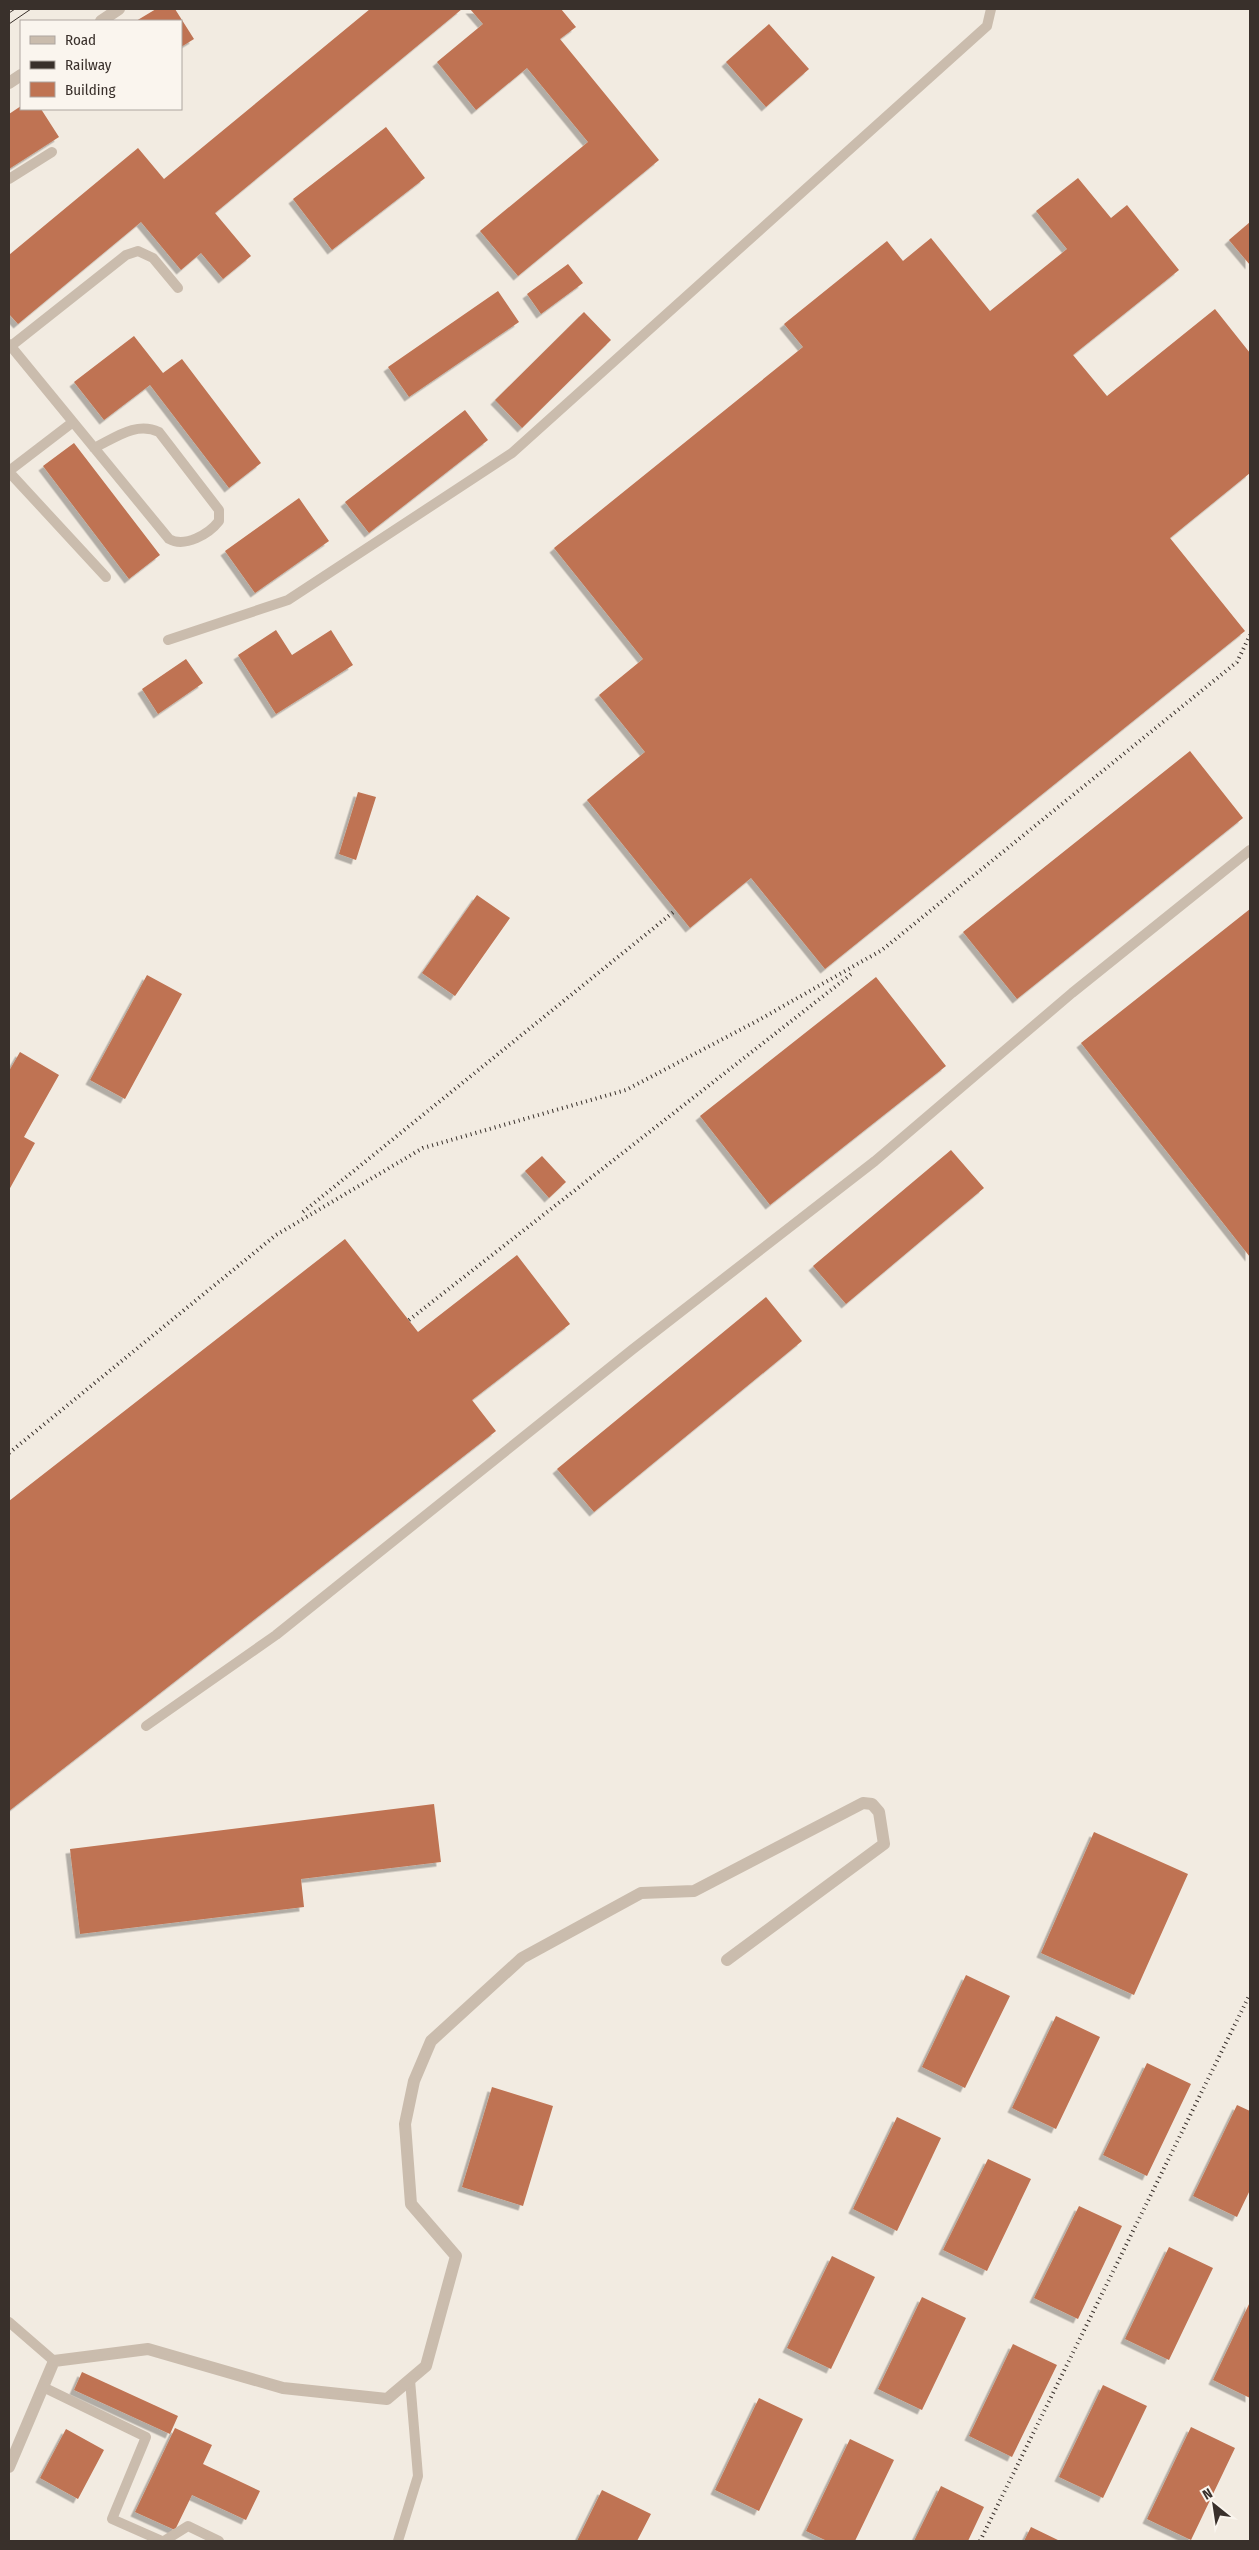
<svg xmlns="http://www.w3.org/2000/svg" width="1259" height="2550" font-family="'Fira Sans Condensed',sans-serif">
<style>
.building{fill:#bf7352;filter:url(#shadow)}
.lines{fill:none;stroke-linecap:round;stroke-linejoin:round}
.lane{stroke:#cabcad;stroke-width:10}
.street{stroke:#cabcad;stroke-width:12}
.tram{stroke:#39302b;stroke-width:1}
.rail{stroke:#39302b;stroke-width:4;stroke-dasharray:1 4;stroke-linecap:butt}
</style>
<defs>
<filter id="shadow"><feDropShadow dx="-4.5" dy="4.5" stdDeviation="0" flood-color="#0004"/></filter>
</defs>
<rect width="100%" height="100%" fill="#f2ebe1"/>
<path class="building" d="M156,9H175L194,39L181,47V21H136Z
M370,9H462L215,213L251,256L223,279L201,253L181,270L141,222L18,324L9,314V255L138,148L164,179Z
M470,9H561L576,27L560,39L659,160L518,276L480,231L588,142L527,68L476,110L437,62L483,24Z
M769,24L809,69L766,107L726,62Z
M21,106V109H41L59,137L9,169V114Z
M386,127L425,178L332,250L293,199Z
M1078,178L1111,218L1127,205L1179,270L1073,355L1107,396L1215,309L1250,353V473L1170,538L1245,631L825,969L751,878L690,928L587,800L645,752L599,695L643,659L554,548L803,347L784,324L887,241L903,261L931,238L990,311L1067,249L1036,211Z
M1250,222V265L1229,240Z
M568,264L583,283L541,314L527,294Z
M498,291L519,322L409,397L388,367Z
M584,312L611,340L522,428L495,400Z
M134,336L163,373L182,359L261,463L229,488L150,385L104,420L74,382Z
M465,410L488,440L369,533L345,502Z
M74,443L160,555L129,579L43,466Z
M299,498L329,541L255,593L225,551Z
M276,630L292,655L331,630L353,665L276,714L238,655Z
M186,659L203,683L158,714L142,689Z
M1190,751L1243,818L1017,999L963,932Z
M358,792L376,797L356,860L339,854Z
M477,895L510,918L455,996L422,973Z
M1250,909V1257L1081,1043Z
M147,975L182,994L125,1099L90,1080Z
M876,977L946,1066L770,1205L700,1116Z
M20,1052L59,1075L24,1137L35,1143L9,1190V1071Z
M951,1150L984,1188L846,1304L813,1266Z
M542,1156L566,1182L549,1198L525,1171Z
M345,1239L418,1332L517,1255L570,1324L472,1400L496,1431L9,1811V1501Z
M766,1297L802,1341L594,1512L557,1469Z
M434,1804L441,1862L301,1879L304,1907L80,1934L70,1849Z
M1094,1832L1188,1874L1134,1995L1041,1953Z
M966,1975L1010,1996L965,2088L922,2067Z
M1056,2016L1100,2037L1056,2129L1012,2108Z
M1147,2063L1191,2084L1147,2176L1103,2155Z
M492,2087L553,2106L523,2206L462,2187Z
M1237,2105L1250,2111V2190L1237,2217L1193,2196Z
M897,2117L941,2138L897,2231L853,2209Z
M988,2159L1031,2179L987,2271L943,2250Z
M1079,2206L1122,2226L1078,2319L1034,2298Z
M1169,2247L1213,2268L1169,2360L1125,2339Z
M832,2256L875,2277L831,2369L787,2348Z
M922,2297L966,2318L922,2410L878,2389Z
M1250,2302V2398L1213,2380Z
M1013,2344L1057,2365L1012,2457L969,2436Z
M82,2372L178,2416L170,2434L74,2390Z
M1103,2385L1147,2406L1103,2498L1059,2477Z
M759,2398L803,2419L759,2511L715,2490Z
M1191,2427L1235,2448L1191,2540L1147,2519Z
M175,2428L212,2445L203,2464L260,2491L246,2520L192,2495L175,2530L135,2512Z
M66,2429L104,2450L78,2499L40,2478Z
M850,2439L894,2460L855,2541H827L806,2531Z
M941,2486L984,2507L968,2541H914Z
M602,2490L651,2514L637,2541H577Z
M1031,2527L1060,2541H1024Z"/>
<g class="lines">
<path class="lane" d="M9,179L52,152
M9,344L169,539C185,548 209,534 219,521V510L159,432C136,421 115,438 94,448
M11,346L126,255L138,251L153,258L178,288
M9,471L73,422
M9,472L106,577
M168,640L288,600L512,453L987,26L991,9
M146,1726L276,1635L633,1349L875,1161L1072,993L1250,850
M9,2322L54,2361
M43,2387L146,2437L112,2519L162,2541
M164,2541L188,2526L219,2541
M398,2541L418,2476L410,2380"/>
<path class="street" d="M101,21L119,9
M9,83L21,75
M9,2467L54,2361L148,2349L283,2388L387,2399L426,2366L456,2256L411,2204L405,2124L414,2081L431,2041L522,1958L641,1893L694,1891L863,1803L872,1804L879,1812L884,1844L727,1960"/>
<path class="tram" d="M9,13L15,9
M9,24L31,9"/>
<path class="rail" d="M303,1212L676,910
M409,1320L854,972
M9,1453L276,1235L423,1148L626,1090L757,1021L882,950L1237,662L1250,635
M980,2541L1250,1994"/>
</g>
<rect width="1259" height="2550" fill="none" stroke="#39302b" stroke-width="20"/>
<rect x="20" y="20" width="162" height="90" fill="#faf5ee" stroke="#ada6a0"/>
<rect x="30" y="36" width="25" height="8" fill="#cabcad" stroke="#ada6a0"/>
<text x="65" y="45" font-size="15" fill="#39302b">Road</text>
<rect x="30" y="61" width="25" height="8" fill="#39302b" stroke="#ada6a0"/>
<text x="65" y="70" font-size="15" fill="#39302b">Railway</text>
<rect x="30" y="82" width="25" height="15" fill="#bf7352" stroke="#ada6a0"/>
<text x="65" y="95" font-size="15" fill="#39302b">Building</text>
<g transform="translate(1214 2505) rotate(330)" stroke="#faf5ee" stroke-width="4" paint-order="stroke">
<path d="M0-4L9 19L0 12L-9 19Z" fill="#39302b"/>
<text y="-8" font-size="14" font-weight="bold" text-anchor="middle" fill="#39302b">N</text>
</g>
</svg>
